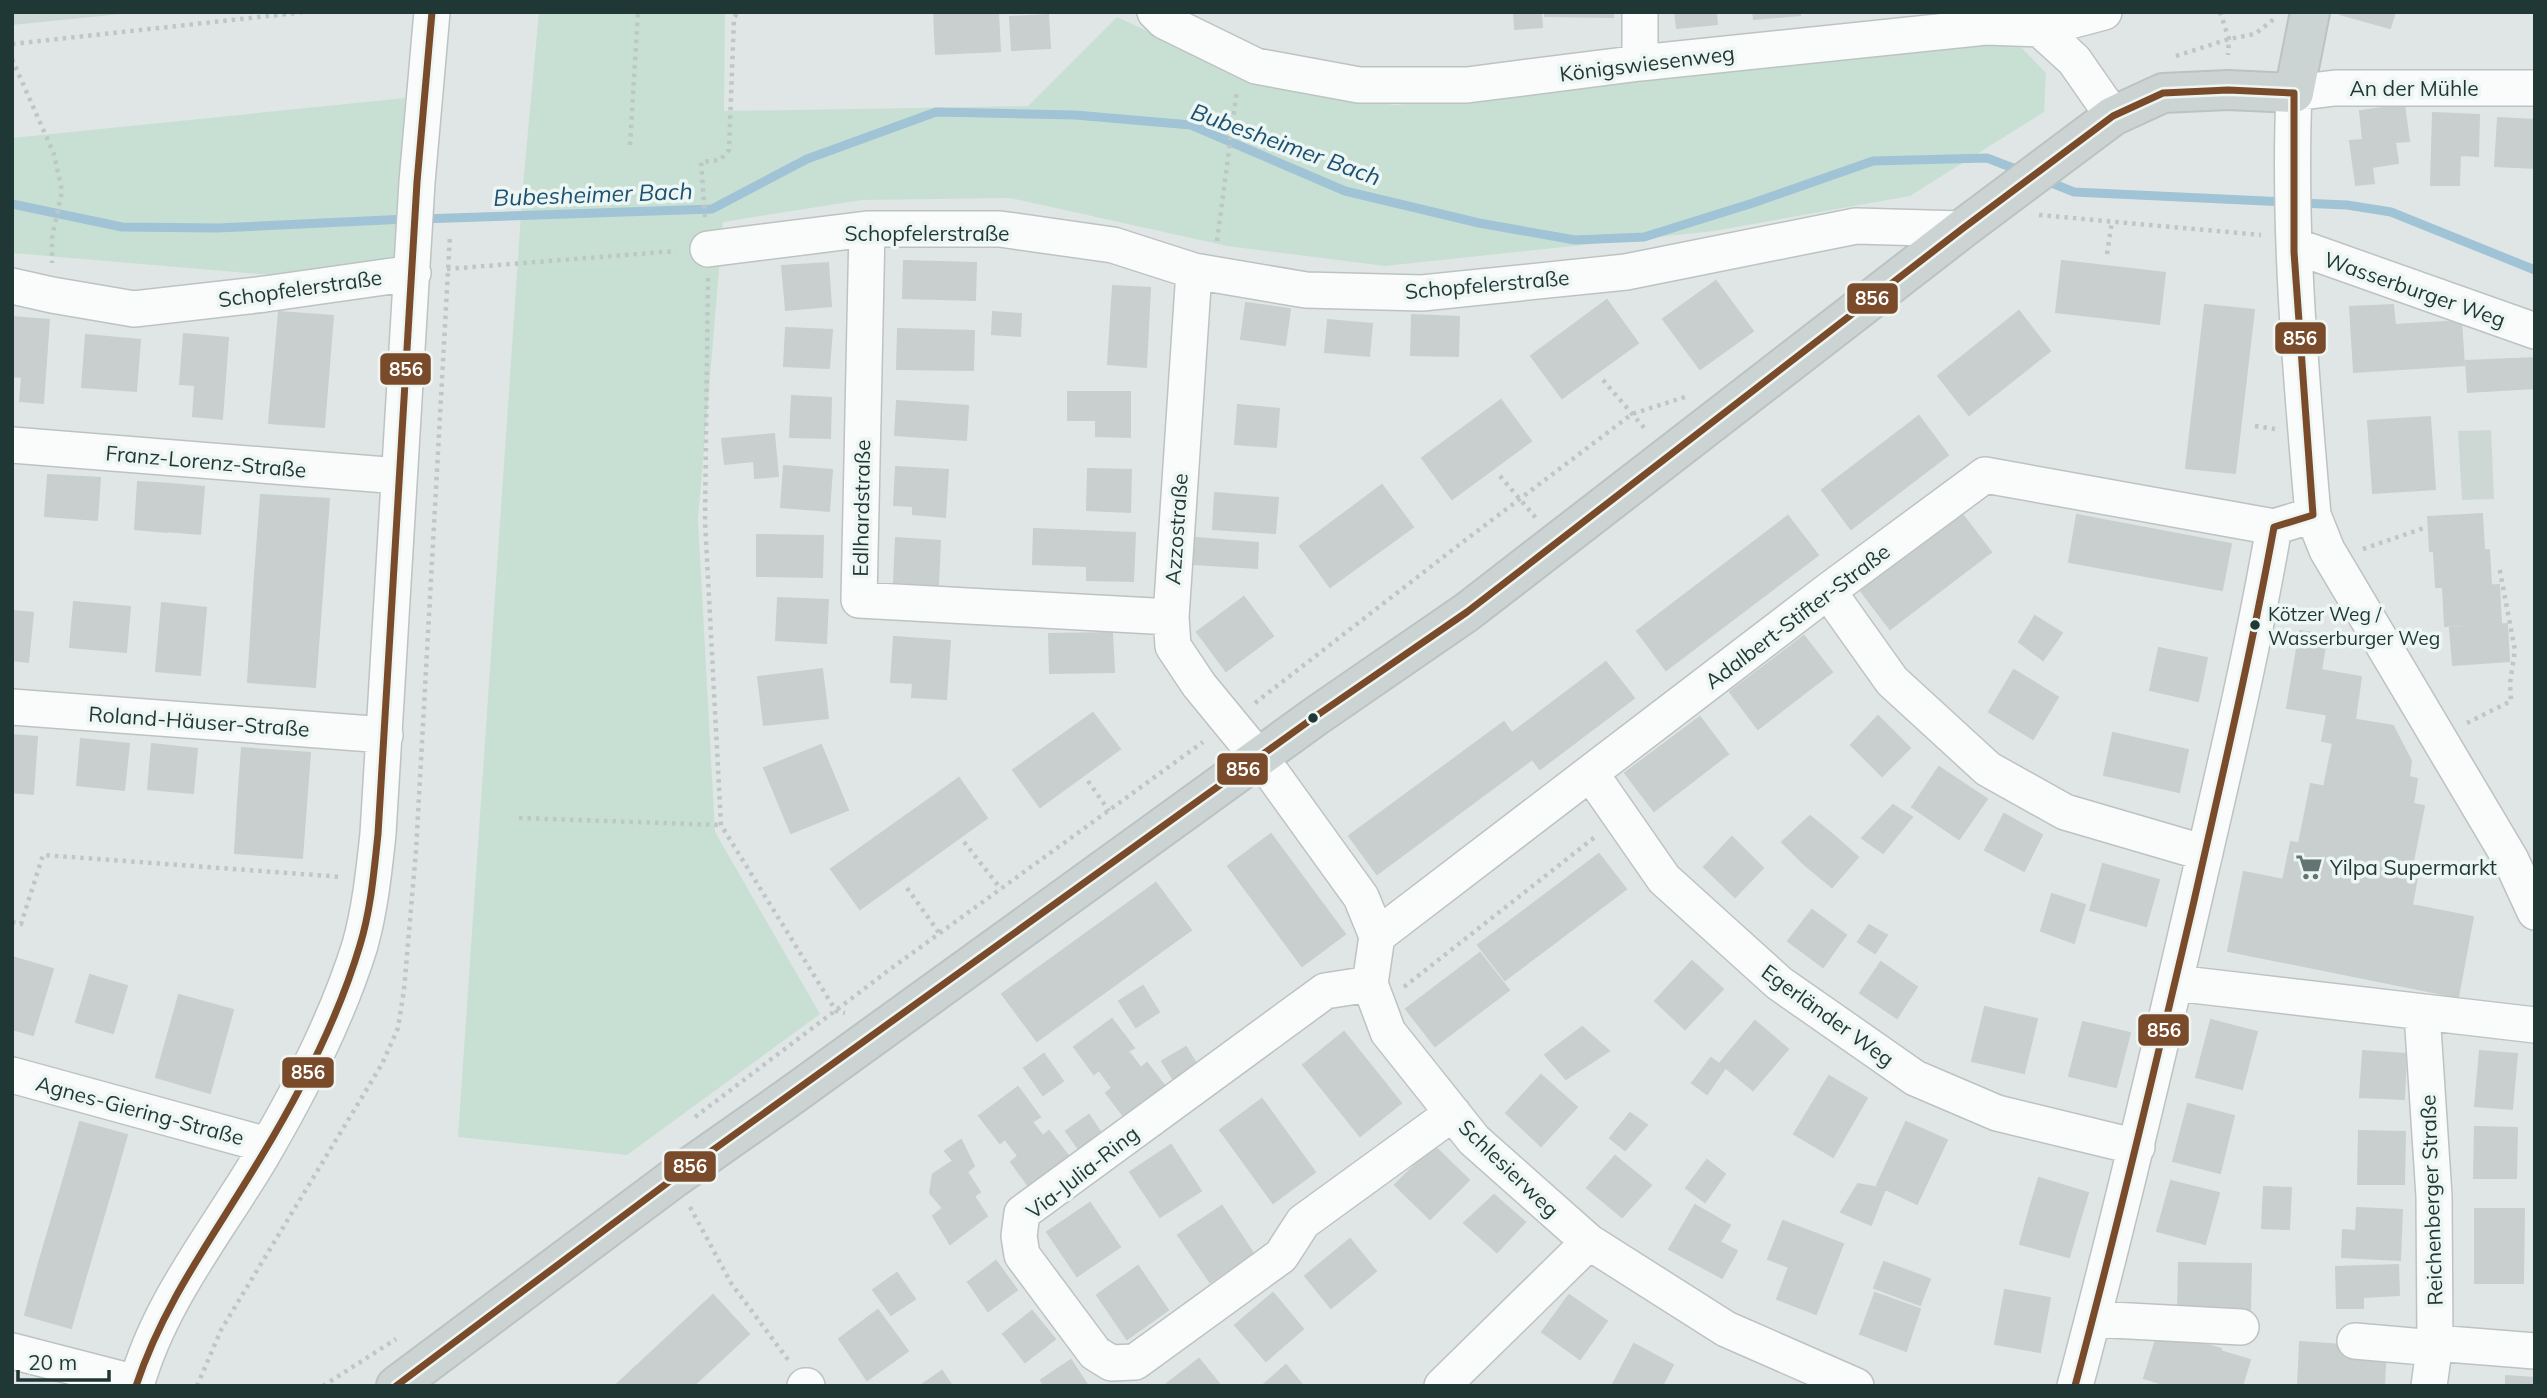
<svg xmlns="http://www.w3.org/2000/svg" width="2547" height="1398" font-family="Mulish,sans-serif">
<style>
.built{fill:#cdd8d5}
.green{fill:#c8e0d4}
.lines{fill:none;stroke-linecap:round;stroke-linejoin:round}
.stream{stroke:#a0c3d6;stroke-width:9}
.building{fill:#c9cfce;stroke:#c9cfce;stroke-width:2}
.minor-casing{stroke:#bdc3c2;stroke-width:38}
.major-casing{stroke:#bac3c2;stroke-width:42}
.path{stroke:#bec7c6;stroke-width:4.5;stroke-dasharray:3.5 5;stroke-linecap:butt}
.minor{stroke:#fafbfb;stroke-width:35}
.major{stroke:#ccd3d3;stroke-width:38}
.bus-1-casing{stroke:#edf6f3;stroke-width:12}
.bus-1{stroke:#7a4b2a;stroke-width:7}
.bus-dot{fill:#1f3836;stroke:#edf6f3;stroke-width:2.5}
.labels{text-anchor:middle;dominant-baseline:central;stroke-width:7;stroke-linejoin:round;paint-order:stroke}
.bus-label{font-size:19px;fill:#1f3836;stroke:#edf6f3;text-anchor:start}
.street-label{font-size:21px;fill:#1f3836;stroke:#edf6f3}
.poi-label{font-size:21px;fill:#1f3836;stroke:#edf6f3;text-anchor:start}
.water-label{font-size:23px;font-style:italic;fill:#1b5172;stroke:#edf6f3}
.line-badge{stroke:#edf6f3;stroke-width:2.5}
.badge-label{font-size:19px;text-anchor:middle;font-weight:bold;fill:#fff}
</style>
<rect width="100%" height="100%" fill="#e0e6e5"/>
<path class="built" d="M12,12H141L12,25Z
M2491,430L2494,499L2462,500L2458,431Z"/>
<path class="green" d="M539,12H725L724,111L1028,106L1117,17L1265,86L1395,105L2016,42L2046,73L2044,112L1910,196L1714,231L1385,266L1227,246L1010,198L862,200L723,222L698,520L715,832L820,1014L627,1155L458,1137L523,185Z
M405,98L401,257L272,275L12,253V138Z"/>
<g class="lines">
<path class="stream" d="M2044,180L2074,192L2286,202
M2300,203L2347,205L2391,212L2535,270
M12,204L122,227L218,228L407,219
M421,219L712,209L807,159L936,112L1075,115L1191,125L1345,191L1479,223L1575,240L1644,237L1753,203L1873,161L1987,158L2021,171"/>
</g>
<path class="building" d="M934,12H998L1000,51L936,54Z
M1514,12H1541L1542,27L1515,29Z
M1545,12H1613V17L1545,16Z
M1675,12H1716L1717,24L1677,28Z
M1753,12H1799L1800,15L1754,19Z
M2341,12H2395L2390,28L2340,14Z
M1048,15L1050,48L1012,50L1010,17Z
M2404,105L2409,141L2395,142L2398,163L2372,167L2374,183L2356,185L2350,141L2363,140L2360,111Z
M2433,113L2479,115L2478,156L2460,155L2459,185H2431Z
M2498,118L2535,120V168L2495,166Z
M904,261L976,263L975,300L903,298Z
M2062,261L2165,273L2159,324L2056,312Z
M828,263L831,306L786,310L782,266Z
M1716,281L1753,331L1700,369L1663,319Z
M1113,286L1150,288L1146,367L1108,364Z
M1607,300L1638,343L1562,398L1531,356Z
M1246,303L1290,309L1285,345L1241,339Z
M2205,305L2254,310L2235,473L2186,468Z
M2393,305L2395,325L2461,321L2464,365L2354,372L2350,307Z
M2019,311L2050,351L1969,415L1938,376Z
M279,312L333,316L324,427L269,423Z
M993,312L1021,314L1020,336L992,334Z
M1412,315L1459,317L1458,356L1411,355Z
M12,317L49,320L43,403L20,401L22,377L12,376Z
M1328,320L1372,324L1369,356L1325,352Z
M786,328L832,330L829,368L784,366Z
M898,329L974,331L973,370L897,369Z
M184,334L228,338L222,419L193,416L195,385L180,384Z
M86,335L140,340L136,391L82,387Z
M2535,358V388L2468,392L2466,361Z
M1068,392H1130V437L1096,436V420H1068Z
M792,396L831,398L830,438L790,437Z
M1501,400L1531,441L1452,499L1422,458Z
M897,401L968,406L966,440L895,435Z
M1238,405L1279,409L1276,447L1235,444Z
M1919,416L1948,455L1851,529L1822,490Z
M2430,417L2435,489L2373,493L2368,421Z
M774,434L778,476L755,478L754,461L725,464L722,439Z
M784,466L832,470L829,511L781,507Z
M896,467L948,470L945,517L913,514V506L894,505Z
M1088,469L1131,470L1130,512L1087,510Z
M48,475L100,478L97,520L45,516Z
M138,482L171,484L167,532L135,529Z
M171,484L204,487L200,534L167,531Z
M1382,485L1413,527L1330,587L1300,546Z
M1215,493L1278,498L1275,533L1213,529Z
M261,495L329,499L322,593L254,588Z
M1962,514L1991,552L1890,629L1861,591Z
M2482,514L2484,549L2430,551L2428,517Z
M2077,515L2231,544L2222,590L2069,562Z
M1788,516L1818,555L1666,670L1637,631Z
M1034,529L1135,533L1133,581L1087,580V566L1033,564Z
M757,535L823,536L822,577L757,576Z
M896,538L940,541L938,585L894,582Z
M1196,538L1258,543L1257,568L1194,564Z
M2489,550L2491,584L2436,587L2434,553Z
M2499,585L2501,623L2445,626L2443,588Z
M254,589L322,594L315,687L248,682Z
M1244,597L1273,636L1226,671L1197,632Z
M778,598L828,600L826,643L776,640Z
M74,602L130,607L126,652L70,647Z
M162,603L206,608L200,675L156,671Z
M12,611L33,613L28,662L12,660Z
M2035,616L2062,633L2043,660L2019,642Z
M2507,624L2509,661L2453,665L2450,628Z
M2300,631L2327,635L2321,670L2361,677L2355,719L2287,708Z
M1112,633L1114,672L1050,673L1049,634Z
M1804,636L1832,672L1758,729L1730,692Z
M894,637L950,641L946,699L912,697L913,683L891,682Z
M2159,648L2207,658L2198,701L2150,690Z
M1606,662L1634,698L1540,769L1512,733Z
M822,669L828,718L764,725L758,677Z
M2014,670L2058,697L2033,739L1989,712Z
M1093,713L1120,749L1040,807L1013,770Z
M2327,715L2393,726L2411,761L2409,777L2417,779L2413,804L2324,787L2333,743L2322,741Z
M1878,716L1910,748L1882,776L1851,745Z
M1700,717L1728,754L1654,811L1625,773Z
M1504,722L1531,760L1377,874L1349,836Z
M2113,733L2188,750L2179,792L2104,775Z
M12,735L37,737L33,794L12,792Z
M81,739L129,744L124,790L77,785Z
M152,744L197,749L193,793L148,789Z
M821,745L848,810L791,833L764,768Z
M242,748L310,753L306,805L238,801Z
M1939,767L1987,799L1959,839L1912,807Z
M959,778L987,818L860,909L831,869Z
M2311,784L2424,806L2412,866L2299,843Z
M238,801L306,805L302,858L235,853Z
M1893,805L1912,817L1883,853L1862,838Z
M2004,814L2042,835L2024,871L1985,850Z
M1810,816L1832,834L1805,865L1782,842Z
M1271,834L1345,934L1302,966L1228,866Z
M1832,834L1858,857L1832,887L1805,865Z
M1732,837L1763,868L1735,897L1704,867Z
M2291,842L2419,867L2412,905L2283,880Z
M1599,854L1626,889L1505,980L1478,945Z
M2103,864L2159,880L2146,926L2090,910Z
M2244,872L2473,917L2458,997L2228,951Z
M1156,883L1191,930L1037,1041L1002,994Z
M2052,894L2085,905L2074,943L2041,931Z
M1812,910L1846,935L1823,967L1788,941Z
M1869,925L1887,935L1875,953L1858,942Z
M1480,953L1509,990L1435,1046L1406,1009Z
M12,957L53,969L33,1035L12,1029Z
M1692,961L1723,989L1685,1029L1655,1001Z
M1881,962L1917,987L1897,1018L1860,993Z
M90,975L127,986L113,1033L76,1022Z
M1143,986L1159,1012L1136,1027L1119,1001Z
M179,995L233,1010L210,1093L156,1077Z
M1985,1007L2037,1019L2024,1073L1972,1061Z
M1112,1019L1134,1048L1128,1051L1141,1068L1147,1063L1167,1089L1126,1119L1106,1093L1112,1088L1099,1070L1094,1074L1074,1047Z
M2211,1020L2257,1032L2242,1089L2196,1077Z
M1755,1021L1788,1049L1753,1090L1720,1063Z
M2083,1022L2130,1033L2116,1087L2069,1076Z
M1582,1027L1609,1051L1566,1079L1545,1055Z
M1344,1032L1401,1103L1360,1136L1303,1065Z
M1186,1047L1202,1073L1178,1087L1162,1061Z
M2363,1051L2406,1054L2404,1099L2360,1097Z
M2480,1051L2517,1054L2512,1109L2475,1106Z
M1044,1054L1063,1081L1043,1095L1024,1068Z
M1711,1058L1725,1068L1707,1094L1692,1083Z
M1541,1075L1577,1107L1541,1146L1506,1113Z
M1829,1076L1867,1098L1833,1157L1794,1134Z
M1018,1087L1040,1117L1032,1122L1043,1136L1049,1131L1070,1158L1030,1188L1011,1162L1018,1156L1005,1139L1000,1143L979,1116Z
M1262,1099L1315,1172L1273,1203L1220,1130Z
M2188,1104L2234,1116L2220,1173L2173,1161Z
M1630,1113L1647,1125L1625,1150L1610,1138Z
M1089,1115L1105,1139L1082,1154L1066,1131Z
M80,1122L127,1135L113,1184L66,1171Z
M1906,1122L1947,1140L1917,1204L1877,1185Z
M2475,1127L2517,1128L2516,1178H2474Z
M2359,1131L2405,1132L2404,1184H2358Z
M961,1140L974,1166L967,1172L980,1192L974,1196L987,1216L950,1244L933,1216L943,1208L930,1193L933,1174L953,1161L945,1151Z
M1171,1145L1201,1191L1160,1217L1130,1172Z
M1434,1146L1469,1180L1430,1219L1395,1185Z
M1615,1156L1651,1185L1622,1217L1587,1188Z
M1707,1160L1725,1174L1705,1202L1686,1188Z
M66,1171L113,1184L85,1279L38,1266Z
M2039,1178L2088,1193L2079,1223L2030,1208Z
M2171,1181L2219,1193L2205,1244L2157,1231Z
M1858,1184L1885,1189L1871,1225L1841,1212Z
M2264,1187L2291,1188L2289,1229L2262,1228Z
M1494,1195L1525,1222L1497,1252L1464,1223Z
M1090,1203L1120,1247L1077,1276L1047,1232Z
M1695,1205L1730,1225L1720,1242L1737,1251L1722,1278L1669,1249Z
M1222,1206L1253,1253L1210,1282L1178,1235Z
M2030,1208L2079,1223L2069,1257L2020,1244Z
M2357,1208L2402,1210L2400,1260L2342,1257L2343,1230L2356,1231Z
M2475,1209H2524L2523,1283H2475Z
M1783,1221L1843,1244L1816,1314L1777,1299L1789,1267L1768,1259Z
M1350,1239L1376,1271L1331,1308L1305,1276Z
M996,1261L1017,1290L988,1311L968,1282Z
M1884,1262L1930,1279L1920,1305L1874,1288Z
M2179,1263L2251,1264L2250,1311H2178Z
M2398,1265L2399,1295L2363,1297V1308H2337L2336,1267Z
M38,1266L85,1279L71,1328L25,1315Z
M1138,1266L1168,1310L1127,1339L1097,1295Z
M897,1273L915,1299L891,1315L873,1290Z
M2005,1290L2050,1298L2040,1352L1995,1344Z
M1273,1293L1303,1329L1266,1361L1235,1325Z
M1875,1293L1920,1309L1906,1351L1860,1334Z
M713,1295L749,1334L693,1386H615Z
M1569,1295L1607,1321L1580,1359L1542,1332Z
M878,1310L908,1351L867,1380L839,1339Z
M1032,1311L1055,1339L1025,1362L1003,1334Z
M2160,1327L2192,1337L2176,1386H2169L2144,1378Z
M2191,1340L2221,1349L2210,1386H2176Z
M2300,1342L2386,1348L2384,1386H2298Z
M1634,1344L1673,1365L1662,1386H1612Z
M2220,1351L2250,1360L2242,1386H2210Z
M1199,1359L1221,1386H1164Z
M1071,1360L1088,1386H1044L1041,1380Z
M1286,1365L1303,1386H1262Z
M942,1371L952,1386H920Z
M2506,1376L2535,1378V1386H2506Z"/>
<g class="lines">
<defs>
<path id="minor" d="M1155,12L1164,21L1256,66L1359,85H1467L1640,63L1986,27L2040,29L2104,12
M2040,29L2074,60L2113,116
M1640,63V12
M2535,88H2335L2294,93C2288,234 2301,375 2313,515L2327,550L2511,860L2535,912
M867,229L859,600L1171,617
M2295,246L2535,331
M708,249L867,229H1000L1113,245L1194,271L1306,290L1422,293L1626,272L1856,226L1962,229
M1194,271L1171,617L1173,646L1199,685L1273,775L1361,897L1377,936L1370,984L1388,1032L1474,1140L1589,1242L1726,1329L1856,1386
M12,286L52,295L134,309L265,294L413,273
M12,445L399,476
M1828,591L1892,681L1988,769L2065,812L2205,853
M12,707L385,735
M1591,774L1664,879L1779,983L1915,1078L1997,1113L2137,1147
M1377,936L1828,591L1985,475L2274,527L2313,515
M2175,983L2535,1025
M1370,984L1325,991L1022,1213L1019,1236L1022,1255L1095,1353L1111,1363L1135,1362L1281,1256L1303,1222L1453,1113
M2422,1013L2434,1196L2435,1343L2429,1386
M12,1075L267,1145
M2093,1319L2241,1327
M2355,1341L2435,1348
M2435,1343L2535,1351
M12,1351L136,1383
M136,1386C159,1302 217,1231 261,1157C300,1090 337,1019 360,945C370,909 374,871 378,834L417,182L432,12
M805,1386H807
M1442,1386L1589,1242
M2075,1386C2119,1222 2158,1056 2196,891C2224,770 2253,649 2274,527"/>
<path id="major" d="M396,1386L674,1178L788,1098L1316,716L1467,612L1962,229L2113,116L2163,93L2228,90L2294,93L2310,12"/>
</defs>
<use href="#minor" class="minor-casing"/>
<use href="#major" class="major-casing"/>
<path class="path" d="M2220,12L2229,39L2228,55
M12,44L305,12
M2176,56L2229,39L2255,34L2274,19
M12,59L54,154L62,191L52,238V263
M630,145L638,12
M2039,215L2261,235
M705,217L701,162L720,160L729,150L734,18L738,12
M1217,241L1237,90
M2107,254L2112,221
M447,269L676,251
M708,278L705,521L721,825L836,1011L845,1013
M1603,380L1646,430
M2255,426L2275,429
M1500,476L1536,518
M2363,549L2424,528
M1255,703L1451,551L1632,414L1685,397
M2467,723L2511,701L2510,683L2515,650L2499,566
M1088,781L1109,811
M519,818L721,825
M964,842L1001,889
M907,888L940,934
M12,922L21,924L43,855L342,877
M1404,987L1595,837
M695,1117L889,970L1203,742
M690,1207L731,1283L789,1361
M197,1386L221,1330L382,1064L398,1028L404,990L416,851L450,235
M323,1386L396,1339"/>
<use href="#minor" class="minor"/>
<use href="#major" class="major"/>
<defs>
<path id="bus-1" d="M136,1386C164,1301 216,1233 261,1157C301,1091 338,1019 360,945C371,909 374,871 378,834L417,182L432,12
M396,1386L674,1178L1316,716L1467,612L1962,229L2113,116L2163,93L2228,90L2294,93V252L2313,515L2274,527C2251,653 2222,777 2194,901C2156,1063 2118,1225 2075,1386"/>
</defs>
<use href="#bus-1" class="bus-1-casing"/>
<use href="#bus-1" class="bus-1"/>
</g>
<defs>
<symbol id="supermarket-bare" viewBox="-9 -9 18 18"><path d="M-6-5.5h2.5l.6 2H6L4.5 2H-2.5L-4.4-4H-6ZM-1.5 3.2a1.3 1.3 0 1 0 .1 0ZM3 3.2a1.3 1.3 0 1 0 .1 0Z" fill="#637573" stroke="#edf6f3" stroke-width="2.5" paint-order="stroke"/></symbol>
</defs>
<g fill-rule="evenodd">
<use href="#supermarket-bare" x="2290" y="848" width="38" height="38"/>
</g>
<g class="bus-dot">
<circle cx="2255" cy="625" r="6"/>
<circle cx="1313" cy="718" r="6"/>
</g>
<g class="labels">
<g class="bus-label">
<text x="2268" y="614">Kötzer Weg /<tspan x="2268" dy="24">Wasserburger Weg</tspan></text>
</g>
<g class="street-label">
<text transform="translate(1647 63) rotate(-7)">Königswiesenweg</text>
<text x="2414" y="88">An der Mühle</text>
<text x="927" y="233">Schopfelerstraße</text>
<text transform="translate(1487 284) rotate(-5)">Schopfelerstraße</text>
<text transform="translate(300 288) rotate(-8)">Schopfelerstraße</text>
<text transform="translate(2415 289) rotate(19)">Wasserburger Weg</text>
<text transform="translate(206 461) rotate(5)">Franz-Lorenz-Straße</text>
<text transform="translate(861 508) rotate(-89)">Edlhardstraße</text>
<text transform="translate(1176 529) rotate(-86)">Azzostraße</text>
<text transform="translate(1797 616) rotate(-37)">Adalbert-Stifter-Straße</text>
<text transform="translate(199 721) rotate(4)">Roland-Häuser-Straße</text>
<text transform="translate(1828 1015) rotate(36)">Egerländer Weg</text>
<text transform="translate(140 1110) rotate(15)">Agnes-Giering-Straße</text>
<text transform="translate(1509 1168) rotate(44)">Schlesierweg</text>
<text transform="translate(1082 1172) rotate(-38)">Via-Julia-Ring</text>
<text transform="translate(2431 1200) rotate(-92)">Reichenberger Straße</text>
</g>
<g class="poi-label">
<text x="2330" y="867">Yilpa Supermarkt</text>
</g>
<g class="water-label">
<text transform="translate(1286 144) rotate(20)">Bubesheimer Bach</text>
<text transform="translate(593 194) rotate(-2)">Bubesheimer Bach</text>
</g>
</g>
<g class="line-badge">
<rect x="1846" y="282" width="53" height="33" rx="7" fill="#7a4b2a"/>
<rect x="2274" y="321" width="53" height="34" rx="7" fill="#7a4b2a"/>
<rect x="379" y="352" width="53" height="34" rx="7" fill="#7a4b2a"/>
<rect x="1216" y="752" width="53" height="34" rx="7" fill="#7a4b2a"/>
<rect x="2137" y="1013" width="53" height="34" rx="7" fill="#7a4b2a"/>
<rect x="281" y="1056" width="54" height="33" rx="7" fill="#7a4b2a"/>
<rect x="663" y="1150" width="54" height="33" rx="7" fill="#7a4b2a"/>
</g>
<g class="badge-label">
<text x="1872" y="305">856</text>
<text x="2300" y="345">856</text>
<text x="406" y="376">856</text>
<text x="1243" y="776">856</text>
<text x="2164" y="1037">856</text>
<text x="308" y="1079">856</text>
<text x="690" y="1173">856</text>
</g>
<rect width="2547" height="1398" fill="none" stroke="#1f3836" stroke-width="28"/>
<path d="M18 1370v10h91v-10" fill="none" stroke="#1f3836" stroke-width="3.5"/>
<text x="28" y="1370" font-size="21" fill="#1f3836" stroke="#edf6f3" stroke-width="5" paint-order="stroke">20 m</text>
</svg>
